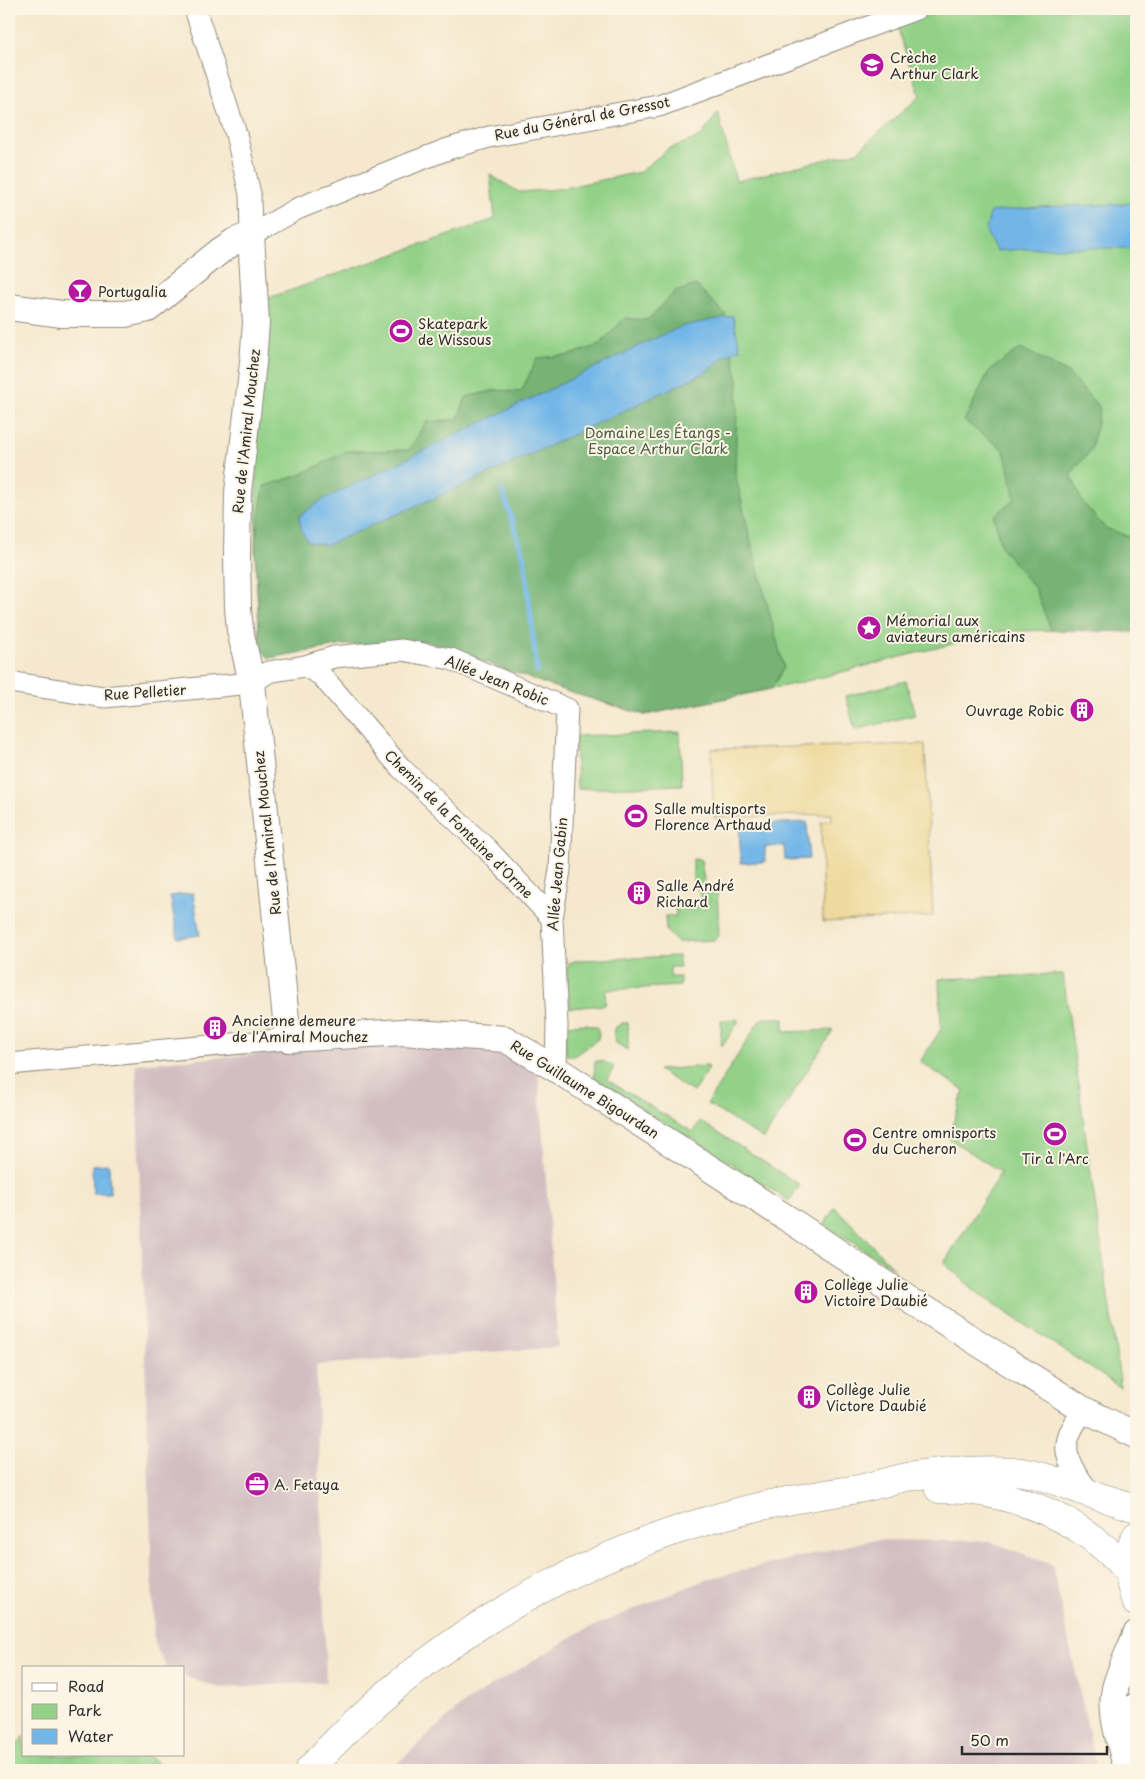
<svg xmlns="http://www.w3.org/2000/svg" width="1145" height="1779" font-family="'Playpen Sans',sans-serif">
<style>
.industrial{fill:#d2bec2}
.green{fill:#93d188;stroke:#5f7e5a}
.forest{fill:#76b374;stroke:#506f50}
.sand{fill:#eeda9e;stroke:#8c8264}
.water{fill:#71b6e7;stroke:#4e7089}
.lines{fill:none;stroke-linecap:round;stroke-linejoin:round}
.stream{stroke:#71b6e7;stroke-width:5.5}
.minor-casing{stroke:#908a7c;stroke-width:23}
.tertiary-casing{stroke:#908a7c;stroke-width:28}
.secondary-casing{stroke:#908a7c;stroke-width:29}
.minor{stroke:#fff;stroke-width:21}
.tertiary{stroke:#fff;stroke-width:26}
.secondary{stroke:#fff;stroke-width:28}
.labels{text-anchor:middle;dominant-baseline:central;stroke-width:4;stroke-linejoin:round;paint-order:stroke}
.poi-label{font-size:14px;fill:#2b2b2b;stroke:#fcf5e5;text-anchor:start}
.street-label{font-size:14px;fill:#2b2b2b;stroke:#fcf5e5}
.park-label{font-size:14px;fill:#4a5d47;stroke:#fcf5e5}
</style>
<rect width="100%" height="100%" fill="#fcf5e5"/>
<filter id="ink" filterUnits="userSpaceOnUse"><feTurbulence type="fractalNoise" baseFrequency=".02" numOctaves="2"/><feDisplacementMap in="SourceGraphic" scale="10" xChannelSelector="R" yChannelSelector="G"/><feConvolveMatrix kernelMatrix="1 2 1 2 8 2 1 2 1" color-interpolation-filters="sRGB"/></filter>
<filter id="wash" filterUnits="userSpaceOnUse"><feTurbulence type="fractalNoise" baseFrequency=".0096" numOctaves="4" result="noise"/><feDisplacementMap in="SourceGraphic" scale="20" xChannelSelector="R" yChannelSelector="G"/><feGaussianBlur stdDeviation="1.12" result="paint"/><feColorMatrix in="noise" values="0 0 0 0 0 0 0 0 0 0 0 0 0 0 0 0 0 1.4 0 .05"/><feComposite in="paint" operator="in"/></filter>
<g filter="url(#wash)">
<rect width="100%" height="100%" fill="#f5e8ce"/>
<path class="industrial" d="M396,1043L487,1049L538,1072L558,1347L316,1365L326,1682L219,1688L184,1676V1668H167L154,1643L136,1064Z
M871,1540L989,1541L1052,1565L1097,1770H390L465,1702L582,1631L707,1579Z"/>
<path class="green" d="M945,9H1136V632L1082,630L1003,631L799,683L645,715L566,691L425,641L343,645L269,658L260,649L255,553L260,301L495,219L490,175L519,192L558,189L640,172L668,149L700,137L718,113L736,181L857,152L920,96L897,27Z
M906,681L915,715L855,730L846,696Z
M680,732L682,785L577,789L575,736Z
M693,859L701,860L705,886L717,885L719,936L715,940L677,942L666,931L665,916H676L675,906L702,905L701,894L693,882Z
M678,956L680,967H670V977H680V986L606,990L605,1005L570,1008L567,971L569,963L578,960Z
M1063,974L1121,1388L979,1294L944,1263L1001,1172L948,1138L964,1090L920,1062L941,1029L939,979Z
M763,1018H784V1032L833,1030L764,1139L707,1104L760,1020Z
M736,1019L738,1020V1022L724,1044L721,1045V1020Z
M622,1023H628V1050L616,1043L614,1035L615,1028Z
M587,1024L597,1027L599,1034L598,1039L574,1056H569L566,1054L565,1025Z
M595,1061H602L614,1067L607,1080L693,1132L700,1121L800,1185L789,1201L693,1139L672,1128L594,1077Z
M708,1066L709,1069L693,1092L658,1070Z
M835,1207L895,1269L824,1225Z
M24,1736V1755H146L167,1770H9V1757Z"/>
<path class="forest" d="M696,285L725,314L738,380L735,473L750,538L784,668L771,689L645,715L566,691L425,641L343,645L269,658L260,649L255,541L264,486L300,475L347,451L409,450L426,422L458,419L466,397L496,390L521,392L537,358L570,355L599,345L625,318L647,320L675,292Z
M1021,348L1068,373L1100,408L1091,450L1071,474L1081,500L1105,528L1136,539V632L1051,630L1035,589L1001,547L994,516L1015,499L1004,450L964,421L989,371Z"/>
<path class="sand" d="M925,744L933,916L823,922L821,822L832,820V814L714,818L711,749Z"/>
<path class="water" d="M1136,202V248H1038L996,251L986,231L990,212L1039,207L1127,204Z
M733,316L740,349L725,356L706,372L487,475L327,545L308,542L301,530L299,516L322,500L658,337L683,326Z
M807,822L809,859L785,860L784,846L765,847V862L741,863L739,825Z
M193,893L200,935L178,938L170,896Z
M109,1164L110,1193H93L92,1165Z"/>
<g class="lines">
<path class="stream" d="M502,490L524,557L537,671"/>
</g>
</g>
<g filter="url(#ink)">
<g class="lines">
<defs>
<path id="minor" d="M195,9L236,134L250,194L251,235L297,209L401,167L448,149L489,137L659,106L916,9
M305,666L321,675L401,768L487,849L552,918
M9,682L104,697L252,683L268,672L305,666L334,657L402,650L451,659L567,709L560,870L552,918L557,1025L556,1069
M9,1064L288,1039
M1084,1410C1056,1447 1065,1460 1090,1493"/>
<path id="tertiary" d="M9,307L62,314H125L148,309L220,251L235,241L251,235L256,323L253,363L238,492L237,556L238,608L240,630L252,683L288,1039L403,1032L505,1039L556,1069L799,1226L885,1284L1084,1410L1136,1435
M1133,1747L1132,1715L1136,1706
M1127,1770C1121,1744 1108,1712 1116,1685C1121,1667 1130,1651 1136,1634"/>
<path id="secondary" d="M939,1489C950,1490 962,1489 973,1491C1032,1499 1090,1526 1128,1572
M1136,1536C1125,1557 1128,1581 1136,1602
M309,1770C422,1643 577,1554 741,1511C779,1501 819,1495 858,1489C875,1486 891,1480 907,1477C938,1472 982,1469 1013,1471C1039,1473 1064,1484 1088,1493C1104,1498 1120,1503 1136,1508"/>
</defs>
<use href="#minor" class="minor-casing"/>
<use href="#tertiary" class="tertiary-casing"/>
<use href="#secondary" class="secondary-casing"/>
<use href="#minor" class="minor"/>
<use href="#tertiary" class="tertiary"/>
<use href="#secondary" class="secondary"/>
</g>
</g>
<defs>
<symbol id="school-disc" viewBox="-11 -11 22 22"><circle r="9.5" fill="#b5179e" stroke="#fcf5e5"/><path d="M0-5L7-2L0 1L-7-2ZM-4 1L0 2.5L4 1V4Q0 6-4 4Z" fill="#fff"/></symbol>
<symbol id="bar-disc" viewBox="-11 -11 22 22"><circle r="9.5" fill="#b5179e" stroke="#fcf5e5"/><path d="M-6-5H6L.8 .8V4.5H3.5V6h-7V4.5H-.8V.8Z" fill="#fff"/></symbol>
<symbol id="stadium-disc" viewBox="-11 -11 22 22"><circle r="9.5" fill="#b5179e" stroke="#fcf5e5"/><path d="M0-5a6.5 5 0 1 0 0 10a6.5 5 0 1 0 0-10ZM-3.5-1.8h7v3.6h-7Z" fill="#fff"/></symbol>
<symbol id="sight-disc" viewBox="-11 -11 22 22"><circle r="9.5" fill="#b5179e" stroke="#fcf5e5"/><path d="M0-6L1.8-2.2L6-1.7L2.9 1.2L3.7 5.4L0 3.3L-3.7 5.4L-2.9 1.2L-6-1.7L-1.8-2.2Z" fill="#fff"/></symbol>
<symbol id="building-disc" viewBox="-11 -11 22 22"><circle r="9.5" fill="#b5179e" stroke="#fcf5e5"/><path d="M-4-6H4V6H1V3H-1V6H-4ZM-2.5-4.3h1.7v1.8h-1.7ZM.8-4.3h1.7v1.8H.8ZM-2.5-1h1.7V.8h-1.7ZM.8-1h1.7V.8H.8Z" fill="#fff"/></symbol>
<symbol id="office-disc" viewBox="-11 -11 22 22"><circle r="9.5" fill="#b5179e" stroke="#fcf5e5"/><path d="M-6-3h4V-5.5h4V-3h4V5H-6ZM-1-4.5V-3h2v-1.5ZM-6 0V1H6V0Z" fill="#fff"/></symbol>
</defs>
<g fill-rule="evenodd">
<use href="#school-disc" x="858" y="51" width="28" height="28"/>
<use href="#bar-disc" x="66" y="277" width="28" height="28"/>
<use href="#stadium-disc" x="387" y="317" width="28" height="28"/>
<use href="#sight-disc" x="855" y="614" width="28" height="28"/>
<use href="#building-disc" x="1068" y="696" width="28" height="28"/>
<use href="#stadium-disc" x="622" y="802" width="28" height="28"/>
<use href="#building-disc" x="625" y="879" width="28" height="28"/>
<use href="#building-disc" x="201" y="1014" width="28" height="28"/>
<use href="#stadium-disc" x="1041" y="1120" width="28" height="28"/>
<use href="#stadium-disc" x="841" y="1126" width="28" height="28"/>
<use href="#building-disc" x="792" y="1278" width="28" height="28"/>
<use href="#building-disc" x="795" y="1383" width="28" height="28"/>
<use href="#office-disc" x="243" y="1470" width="28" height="28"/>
</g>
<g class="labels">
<g class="poi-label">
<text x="890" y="57">Crèche<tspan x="890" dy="16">Arthur Clark</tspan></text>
<text x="98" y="291">Portugalia</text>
<text x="418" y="323">Skatepark<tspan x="418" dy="16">de Wissous</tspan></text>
<text x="886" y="620">Mémorial aux<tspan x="886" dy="16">aviateurs américains</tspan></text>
<text x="1064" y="710" text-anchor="end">Ouvrage Robic</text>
<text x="654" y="808">Salle multisports<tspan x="654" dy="16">Florence Arthaud</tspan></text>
<text x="656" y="885">Salle André<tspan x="656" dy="16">Richard</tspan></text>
<text x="232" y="1020">Ancienne demeure<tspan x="232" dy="16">de l'Amiral Mouchez</tspan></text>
<text x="872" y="1132">Centre omnisports<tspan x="872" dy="16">du Cucheron</tspan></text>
<text x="1055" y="1158" text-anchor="middle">Tir à l'Arc</text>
<text x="824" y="1284">Collège Julie<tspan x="824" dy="16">Victoire Daubié</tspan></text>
<text x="826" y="1389">Collège Julie<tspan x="826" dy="16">Victore Daubié</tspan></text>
<text x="274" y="1484">A. Fetaya</text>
</g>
<g class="street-label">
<text transform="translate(582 118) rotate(-11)">Rue du Général de Gressot</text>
<text transform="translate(246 431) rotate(-84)">Rue de l'Amiral Mouchez</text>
<text transform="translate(497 680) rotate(22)">Allée Jean Robic</text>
<text transform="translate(145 692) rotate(-4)">Rue Pelletier</text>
<text transform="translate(459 824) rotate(45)">Chemin de la Fontaine d'Orme</text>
<text transform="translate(267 833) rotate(-96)">Rue de l'Amiral Mouchez</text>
<text transform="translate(557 874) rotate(-85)">Allée Jean Gabin</text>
<text transform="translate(585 1089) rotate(32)">Rue Guillaume Bigourdan</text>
</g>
<g class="park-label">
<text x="658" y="432">Domaine Les Étangs -<tspan x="658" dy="16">Espace Arthur Clark</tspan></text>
</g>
</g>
<rect width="1145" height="1779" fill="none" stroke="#fcf5e5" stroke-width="30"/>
<rect x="22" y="1666" width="162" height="90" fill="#fcf5e5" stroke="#a8a49b"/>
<rect x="32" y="1683" width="25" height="8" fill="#ffffff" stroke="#a8a49b"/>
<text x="68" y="1692" font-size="15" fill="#2b2b2b">Road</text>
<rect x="32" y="1704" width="25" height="15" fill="#93d188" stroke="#a8a49b"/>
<text x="68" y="1716" font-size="15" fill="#2b2b2b">Park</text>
<rect x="32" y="1729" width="25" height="15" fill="#71b6e7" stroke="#a8a49b"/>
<text x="68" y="1742" font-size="15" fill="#2b2b2b">Water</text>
<path d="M962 1746v8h145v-8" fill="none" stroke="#2b2b2b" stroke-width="2.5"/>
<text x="970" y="1746" font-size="15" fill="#2b2b2b" stroke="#fcf5e5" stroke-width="4" paint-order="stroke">50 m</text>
</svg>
